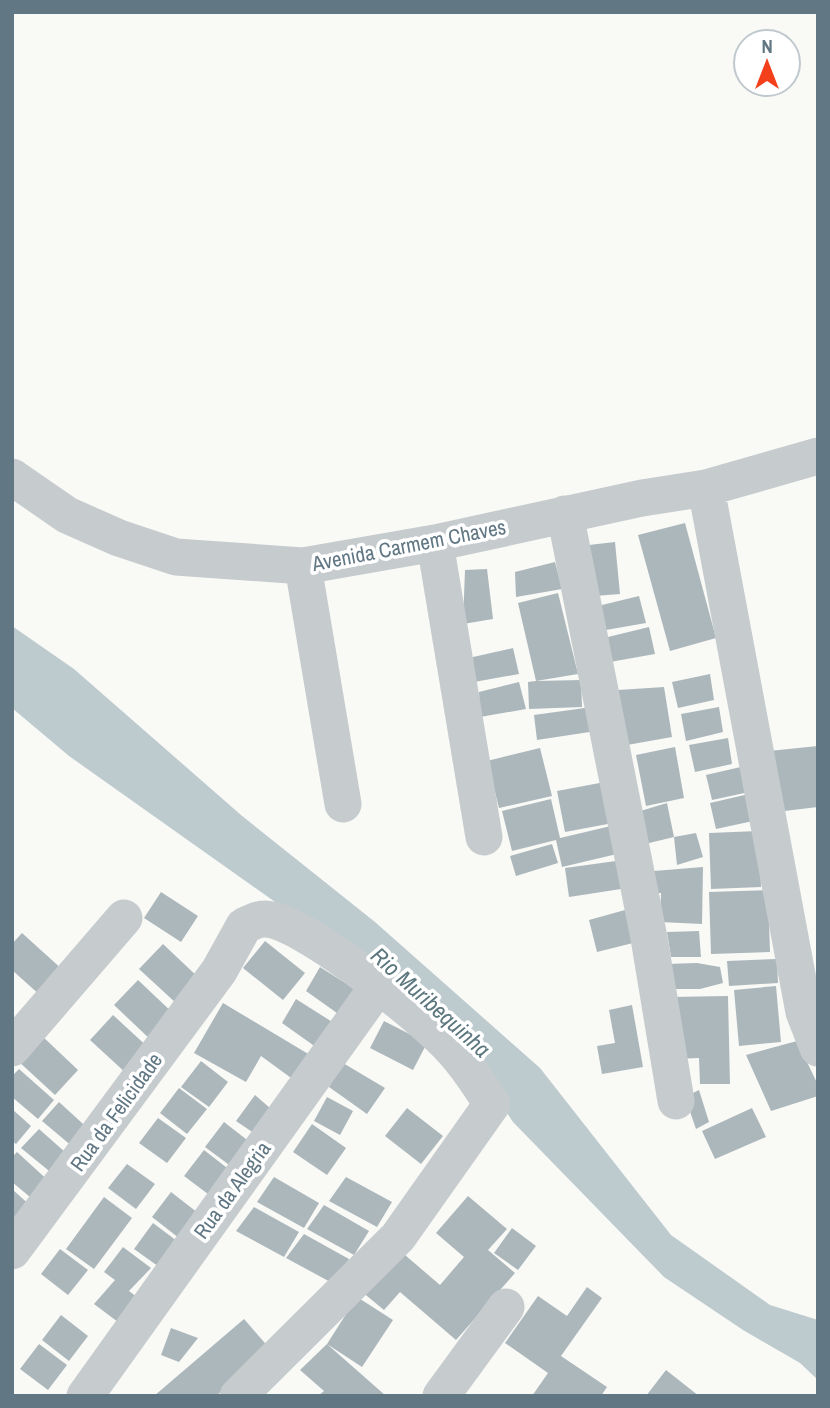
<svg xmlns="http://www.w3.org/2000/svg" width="830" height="1408" font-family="'Archivo Narrow',sans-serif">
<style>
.water{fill:#bdcbcf}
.building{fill:#acb7bc}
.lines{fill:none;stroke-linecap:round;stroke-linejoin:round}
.minor{stroke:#c6cbce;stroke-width:37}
.labels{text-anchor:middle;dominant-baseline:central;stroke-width:7;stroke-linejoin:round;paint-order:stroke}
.street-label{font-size:21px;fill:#617784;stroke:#fff}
.water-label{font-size:23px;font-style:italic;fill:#5c777e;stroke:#fff}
</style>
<rect width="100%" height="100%" fill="#f9f9f6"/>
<path class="water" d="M12,626L74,669L241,815L375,922L540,1068L671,1235L770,1305L818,1320V1380L800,1363L743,1330L664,1277L513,1122L476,1066L388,982L69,756L12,708Z"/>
<path class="building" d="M685,523L716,638L670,651L638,535Z
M615,542L620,594L595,596L589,545Z
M555,562L562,589L516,597L515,572Z
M487,569L493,619L463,624L465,570Z
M558,593L578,674L536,681L581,680L582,707L529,709L528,682L536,681L518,603Z
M639,596L646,623L600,631L598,606Z
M649,627L655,654L610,662L608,637Z
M513,648L519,674L474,682L473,657Z
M710,674L714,700L678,708L672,682Z
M519,682L526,709L480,717L479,692Z
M664,687L672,737L627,745L618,690Z
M592,707L596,731L537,740L534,715Z
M719,707L723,732L686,741L681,714Z
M728,738L732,764L695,772L689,745Z
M818,746V807L776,812L769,751Z
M675,747L684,798L646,806L636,755Z
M540,748L552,796L499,808L487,761Z
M745,766L749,792L712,800L706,775Z
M605,782L613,823L565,832L557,791Z
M749,794L753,821L716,829L710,803Z
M551,799L560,838L611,826L617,854L562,867L556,840L512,851L502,811Z
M667,803L674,837L645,844L637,812Z
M759,831L761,887L711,889L709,833Z
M696,833L703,857L677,865L674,837Z
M552,844L558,863L516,876L510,856Z
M616,861L621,889L569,897L565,868Z
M703,867L702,924L660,922L661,893H651L654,871Z
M768,890L770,952L711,954L709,892Z
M161,892L198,916L181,942L144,918Z
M625,910L633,943L597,952L589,920Z
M699,931L701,957H671L667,932Z
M22,933L64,971L41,996L12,970V944Z
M265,941L305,973L283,1000L243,968Z
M163,944L200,979L177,1004L139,969Z
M777,959L778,983L729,986L727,961Z
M697,963L720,967L723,983L700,989H670L666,964Z
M320,967L361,993L344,1018L306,991Z
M138,980L175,1015L152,1041L114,1005Z
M776,986L781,1042L739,1046L734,990Z
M728,996L730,1084H700L699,1058L672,1059L671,997Z
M296,999L337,1025L320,1050L282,1023Z
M223,1003L315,1058L298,1083L261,1056L246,1082L194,1053Z
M632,1005L643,1067L602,1074L597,1046L615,1043L609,1010Z
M113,1015L151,1050L127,1074L90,1040Z
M384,1021L427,1043L413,1070L370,1048Z
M41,1035L78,1070L55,1095L17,1060Z
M797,1041L818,1085V1096L771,1111L746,1055Z
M201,1061L228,1082L209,1107L181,1087Z
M343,1063L385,1088L367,1114L329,1087Z
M19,1069L54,1100L38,1119L12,1097V1076Z
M179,1088L207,1109L187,1134L160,1113Z
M699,1090L709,1122L696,1129L685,1097Z
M255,1095L278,1115L261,1138L236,1121Z
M327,1097L353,1111L340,1135L314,1121Z
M59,1102L94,1134L79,1152L42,1121Z
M407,1108L443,1136L421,1164L385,1136Z
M752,1108L766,1137L715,1159L702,1131Z
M12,1109L31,1126L16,1144L12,1141Z
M158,1118L186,1138L167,1163L139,1143Z
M224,1122L251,1143L232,1167L205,1147Z
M312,1124L346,1148L327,1175L293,1152Z
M39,1129L74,1160L59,1179L21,1148Z
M204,1150L231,1171L212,1197L184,1176Z
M17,1152L52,1184L36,1202L12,1182V1157Z
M127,1164L155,1184L136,1209L108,1188Z
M274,1177L319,1203L304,1228L257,1202Z
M346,1177L392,1202L377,1227L329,1201Z
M12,1189L32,1207L12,1222Z
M171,1192L198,1213L179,1238L152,1217Z
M468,1196L507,1229L488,1250L515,1273L456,1340L400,1292L384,1310L361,1291L398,1249L440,1285L464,1257L436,1233Z
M104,1197L132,1218L94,1269L66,1249Z
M324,1205L369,1231L354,1255L307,1229Z
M254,1207L299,1232L284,1257L236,1231Z
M153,1223L181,1244L162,1269L134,1249Z
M512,1228L536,1246L518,1270L494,1253Z
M304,1234L349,1259L334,1284L286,1258Z
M123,1247L151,1268L129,1291L141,1300L122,1325L94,1304L115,1280L104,1272Z
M60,1249L88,1270L68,1295L41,1274Z
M587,1287L602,1298L561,1356L607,1387L601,1396H532L548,1373L505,1343L538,1296L567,1316Z
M357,1297L393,1320L362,1367L327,1344Z
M61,1315L88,1336L69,1361L42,1340Z
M244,1319L270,1349L216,1396H154Z
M171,1328L198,1338L179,1362L161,1355Z
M39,1344L67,1365L48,1390L20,1369Z
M327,1344L386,1396H318L324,1391L300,1370Z
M666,1370L699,1396H646Z"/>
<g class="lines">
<path class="minor" d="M12,477L67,515L119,538L176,557L303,566L435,543L642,498L706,488L818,456
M706,488L804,1012L818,1048
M565,514L649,938L676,1101
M435,543L484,837
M303,566L343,804
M12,1048L124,918
M12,1251L219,971L244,926C250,923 257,919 264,919C300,918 412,1010 440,1037C461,1056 477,1081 492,1104L398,1237L238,1396
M85,1396L379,985
M441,1396L506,1307"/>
</g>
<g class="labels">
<g class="street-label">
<text transform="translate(409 545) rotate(-11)">Avenida Carmem Chaves</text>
<text transform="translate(116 1112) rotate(-54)">Rua da Felicidade</text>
<text transform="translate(232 1190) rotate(-54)">Rua da Alegria</text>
</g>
<g class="water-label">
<text transform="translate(431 1002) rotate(42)">Rio Muribequinha</text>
</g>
</g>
<rect width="830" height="1408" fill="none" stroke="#617784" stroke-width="28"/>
<g transform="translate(767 63)"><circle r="33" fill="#ffffff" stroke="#c0c9ce" stroke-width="2"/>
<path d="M0-5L12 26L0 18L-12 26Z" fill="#f43f1b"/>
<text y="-10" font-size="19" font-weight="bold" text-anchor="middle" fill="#617784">N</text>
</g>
</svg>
